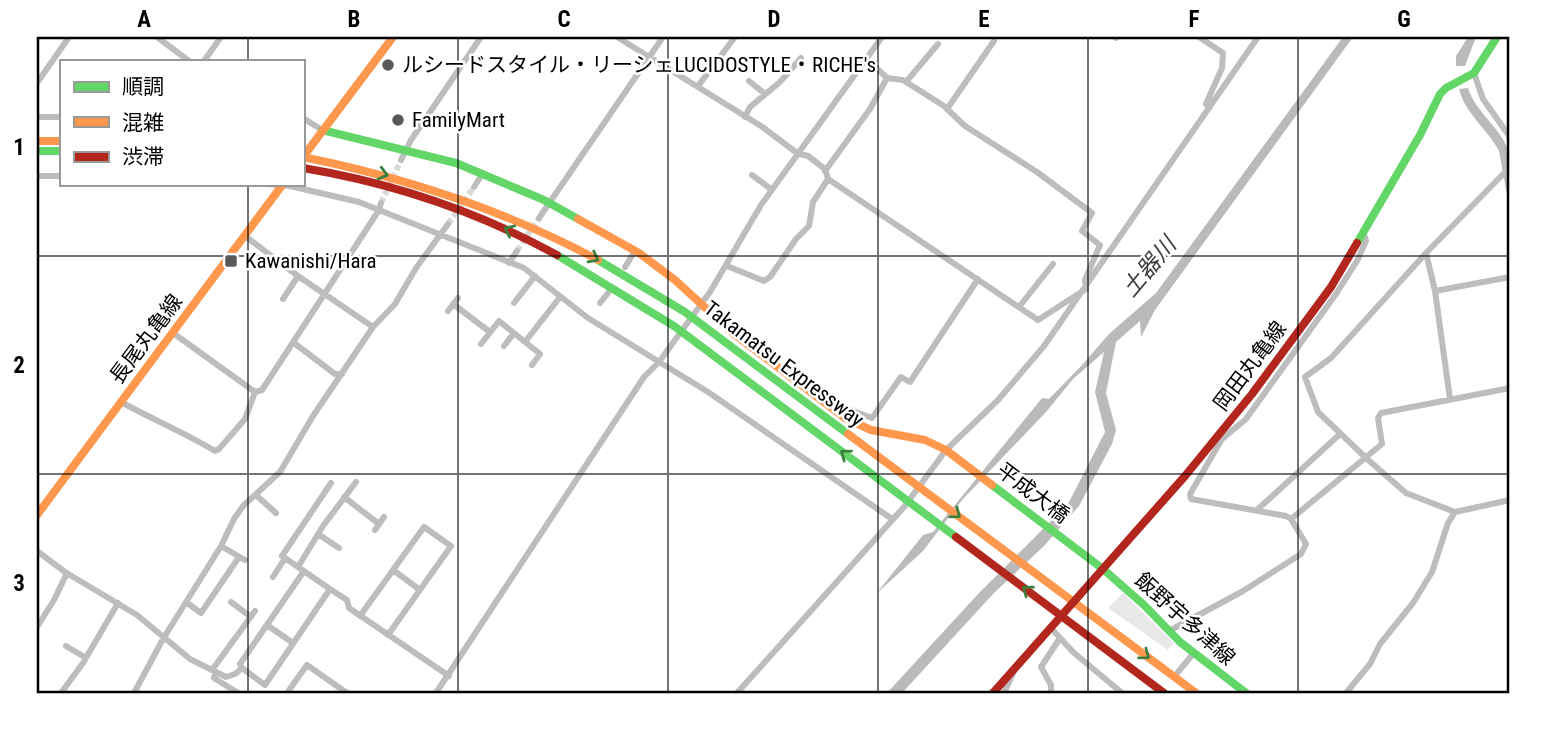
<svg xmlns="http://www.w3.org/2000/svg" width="1547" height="730" font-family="'Roboto Condensed','Noto Sans JP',sans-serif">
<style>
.green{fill:#e8e8e8}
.water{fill:#bababa}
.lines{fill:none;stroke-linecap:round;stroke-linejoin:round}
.street-tunnel{stroke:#d9d9d9;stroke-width:6;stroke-dasharray:6 3;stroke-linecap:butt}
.street{stroke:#bdbdbd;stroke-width:6}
.fast{stroke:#63d668;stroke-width:8}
.slow{stroke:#ff974d;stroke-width:8}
.jam{stroke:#b3261e;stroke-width:8}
.oneway{stroke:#3b803e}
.grid{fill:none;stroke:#000;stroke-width:2;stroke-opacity:0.55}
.poi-dot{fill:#595959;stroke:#fff;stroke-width:2.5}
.labels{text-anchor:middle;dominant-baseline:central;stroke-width:5;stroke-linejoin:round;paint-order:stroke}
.poi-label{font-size:21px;fill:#000;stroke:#fff;text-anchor:start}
.street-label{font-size:21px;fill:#000;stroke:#fff}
.water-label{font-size:23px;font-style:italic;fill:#3d3d3d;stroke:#fff}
.neatline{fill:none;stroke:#000;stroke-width:2.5}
.grid-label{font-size:23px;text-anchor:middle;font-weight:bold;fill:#000}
</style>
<rect width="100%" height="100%" fill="#fff"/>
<path class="green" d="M1123,593L1174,643L1168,650L1108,608Z"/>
<path class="water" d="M1343,37H1353L1155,310L1141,337L1140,321L1116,342L1106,393L1116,430L1112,444L1079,506L1044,546L994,593L902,693H887L979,593L1068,504L1105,432L1095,392L1104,352L1073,379L1046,412L962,500L923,551L876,594L923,535L933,532L1042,398L1049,399L1083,364L1109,334L1156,293Z
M1468,37H1476L1465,66H1456V56Z
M1468,88C1476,114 1505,130 1510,157C1514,174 1510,194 1510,212L1499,151C1487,128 1466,115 1459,89Z"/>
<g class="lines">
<path class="street-tunnel" d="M381,203L401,160
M448,224L474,187
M517,251L539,218"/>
<path class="street" d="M157,37L189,61
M617,37L761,126L797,153L808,156L825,169L828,179L1038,320L1086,289L1085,280L1100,245L1082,231L1092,213L1037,172L965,126L944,106L903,80L887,78L867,59
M1199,37L1223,53L1222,68L1206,104L1209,108
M1116,38L1117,37
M204,61L221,37
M1474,73L1483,99L1510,137
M749,81L765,94
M906,82L938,44
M37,83L69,37
M698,86L735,37
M947,109L994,41
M37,117H61
M745,117L750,107L780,82L801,58
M303,118L322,130
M401,160L411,140L481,37
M825,171L870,109L887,78
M752,175L772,190
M37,176H61
M268,184L290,186L359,202L524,268L588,318L708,392L892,519
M474,187L483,173
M539,218L663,37
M1426,253L1435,291L1450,399
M509,263L517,251
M727,266L764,281L770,277L796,239L809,226L813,202L828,179
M625,267L635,251
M1435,291L1510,277
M283,299L298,276
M514,303L535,276
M600,303L608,293
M453,304L490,332
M1019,307L1053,264
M448,311L458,298
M373,327L395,304L416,268L448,224
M173,333L255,392
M525,342L560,297
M294,343L335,374H342
M481,344L499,321L540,354L532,365
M504,346L514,333
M121,402C152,419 185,433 215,451L219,449L245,419L255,392L262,390L379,210L381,203
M829,407L837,405L872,418L901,377L910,382L978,279
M1220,437L1222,439L1190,494L1191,499L1286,516L1291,519
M1222,439L1246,419L1336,294L1357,261L1366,241L1363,231
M257,496L276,513
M344,497L379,524
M1257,510L1340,434
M1455,512L1406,493L1366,458L1318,412L1305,377L1331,358L1426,253L1510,167
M375,530L384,517
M318,534L339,548
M221,546L245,560
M37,551L65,572L137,615L190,659L226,677L235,674L242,668L265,685L330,589L347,600L349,608L449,676
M298,567L323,526L356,482
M393,570L420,590
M273,577L285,558
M330,589L282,556L331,483
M186,602L201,613L239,557
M231,602L251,617
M360,616L424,527L451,546L388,635
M267,625L293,643
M37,627L54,600L67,573
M1051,628L1073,652L1122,693
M1169,631L1243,591L1301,554L1306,544L1291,519L1382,444L1378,418L1381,413L1510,388
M66,646L86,658
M242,668L240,664L304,571
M212,670L255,611
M216,672L214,678L238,693
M1178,672L1193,654
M61,693L83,663L118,603
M134,693L163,639L221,546L234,519L243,506L280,472L313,416L373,327L298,276L245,236
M287,693L307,665L347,693
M436,693L644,377L659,362L710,292L761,205L882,37
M737,693L904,507L946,450L998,400L1044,346L1258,37
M1004,693L1014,671
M1051,693V685L1041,667L1060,638
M1346,693L1370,664L1380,644L1413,603L1432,572L1448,523L1455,512L1510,500"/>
<path class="fast" d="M322,130L456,163L544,200L578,219
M37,151H61
M1357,243L1420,135L1440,94L1446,88L1474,73L1497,37
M557,255L674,326L956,537
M598,260L685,312L848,434
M992,485L1103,569L1144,605L1180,642L1246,693"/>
<path class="slow" d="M37,141H61
M303,157L393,37
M303,157C407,178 505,210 598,260
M578,219L639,253L675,280L734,334L845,418L871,430L925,440L946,450L992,485
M848,434L1196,693
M37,515L283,184"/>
<path class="jam" d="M303,168C393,183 477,211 557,255
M956,537L1164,693
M993,693L1185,476L1252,394L1331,287L1357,243"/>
</g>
<defs><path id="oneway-chevron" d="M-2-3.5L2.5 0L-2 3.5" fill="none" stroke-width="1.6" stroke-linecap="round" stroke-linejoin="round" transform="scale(1.75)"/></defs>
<g class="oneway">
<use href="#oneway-chevron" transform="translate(383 174) rotate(15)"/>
<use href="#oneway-chevron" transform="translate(509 230) rotate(-155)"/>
<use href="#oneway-chevron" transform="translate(594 258) rotate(28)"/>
<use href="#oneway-chevron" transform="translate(845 454) rotate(-143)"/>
<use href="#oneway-chevron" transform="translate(956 514) rotate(37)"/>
<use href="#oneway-chevron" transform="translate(1027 590) rotate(-143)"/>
<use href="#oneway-chevron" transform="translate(1145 655) rotate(37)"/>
</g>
<path class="grid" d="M248,37V61M458,37V693M668,37V693M878,37V693M1088,37V693M1298,37V693M248,184V693M37,256H1510M37,474H1510"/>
<g class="poi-dot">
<circle cx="388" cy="65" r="7"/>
<circle cx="398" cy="120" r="7"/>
<rect x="224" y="254" width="14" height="14" rx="3.5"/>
</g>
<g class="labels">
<g class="poi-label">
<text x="402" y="65">ルシードスタイル・リーシェLUCIDOSTYLE・RICHE's</text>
<text x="412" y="120">FamilyMart</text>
<text x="245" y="261">Kawanishi/Hara</text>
</g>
<g class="street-label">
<text transform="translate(146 339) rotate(-53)">長尾丸亀線</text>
<text transform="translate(784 364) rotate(37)">Takamatsu Expressway</text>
<text transform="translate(1250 366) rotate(-53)">岡田丸亀線</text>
<text transform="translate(1033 493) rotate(37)">平成大橋</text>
<text transform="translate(1185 619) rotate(42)">飯野宇多津線</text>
</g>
<g class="water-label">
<text transform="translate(1149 267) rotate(-50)">土器川</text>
</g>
</g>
<rect width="1547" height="730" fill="none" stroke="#ffffff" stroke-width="77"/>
<rect x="60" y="60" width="245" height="126" fill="#ffffff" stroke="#999999" stroke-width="2"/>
<rect x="74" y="82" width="35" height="10" fill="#63d668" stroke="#999999" stroke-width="2"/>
<text x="122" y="94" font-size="21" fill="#000000">順調</text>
<rect x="74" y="117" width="35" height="10" fill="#ff974d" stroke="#999999" stroke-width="2"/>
<text x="122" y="130" font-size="21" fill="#000000">混雑</text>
<rect x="74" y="152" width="35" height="10" fill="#b3261e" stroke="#999999" stroke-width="2"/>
<text x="122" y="164" font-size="21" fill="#000000">渋滞</text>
<rect x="38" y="38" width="1470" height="654" class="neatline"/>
<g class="grid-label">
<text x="144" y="27">A</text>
<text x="354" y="27">B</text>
<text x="564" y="27">C</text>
<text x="774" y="27">D</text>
<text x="984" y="27">E</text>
<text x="1194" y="27">F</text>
<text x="1404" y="27">G</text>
<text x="19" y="155">1</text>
<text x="19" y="373">2</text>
<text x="19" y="591">3</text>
</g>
</svg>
